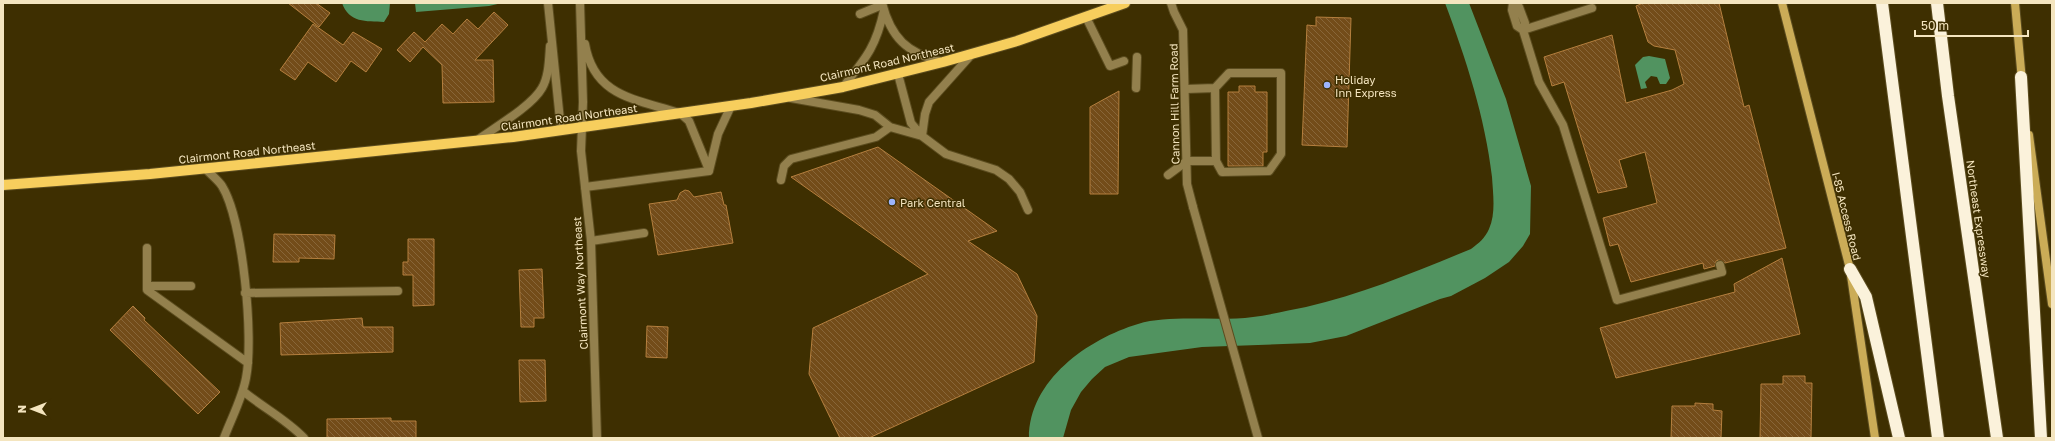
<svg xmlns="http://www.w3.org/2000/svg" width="2055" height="441" font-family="'Golos Text',sans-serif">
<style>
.water{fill:#519360}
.building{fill:url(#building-back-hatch);stroke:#b57f3e}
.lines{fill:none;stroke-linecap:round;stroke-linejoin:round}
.service-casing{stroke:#5b4c1f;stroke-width:10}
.minor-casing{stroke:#5b4c1f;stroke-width:10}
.secondary-casing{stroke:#5b4c1f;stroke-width:10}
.primary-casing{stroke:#5b4c1f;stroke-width:12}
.motorway-casing{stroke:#5b4c1f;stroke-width:14}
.service{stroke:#93804d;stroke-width:8}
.minor{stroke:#93804d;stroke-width:8}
.secondary{stroke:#cbac57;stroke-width:8}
.primary{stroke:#f7ce5d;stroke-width:10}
.motorway{stroke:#fbf2db;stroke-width:12}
.poi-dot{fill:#9cb4fd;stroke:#3e2f01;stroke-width:1.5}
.labels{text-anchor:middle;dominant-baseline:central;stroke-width:3;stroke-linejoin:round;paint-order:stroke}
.street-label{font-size:11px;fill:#f4e5bf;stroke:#3e2f01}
.poi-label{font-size:11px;fill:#f4e5bf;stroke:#3e2f01;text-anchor:start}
</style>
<defs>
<pattern id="building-back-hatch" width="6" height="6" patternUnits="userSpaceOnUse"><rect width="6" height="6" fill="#734c19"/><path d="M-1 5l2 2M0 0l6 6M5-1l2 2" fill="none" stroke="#886639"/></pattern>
</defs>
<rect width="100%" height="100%" fill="#3e2f01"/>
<path class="water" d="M342,3H390L389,14L384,22C366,21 349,23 342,3Z
M415,3H502L489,6L416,12Z
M1445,3H1469L1506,99L1531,186L1530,234L1523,246L1509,262L1485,278L1451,296L1440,299L1346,336L1310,343L1202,347L1129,357L1105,367L1092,379L1081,392L1071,410L1063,438H1029C1029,380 1088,339 1138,324C1171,314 1218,322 1253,317C1271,315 1289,310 1306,307C1363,294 1417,271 1471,249C1479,243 1485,238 1489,229C1496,213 1493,194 1492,177C1485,117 1466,59 1445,3Z
M1649,56L1665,59L1670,78L1666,84H1660L1657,77L1651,76L1645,82L1647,88L1641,89L1635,65L1643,57Z"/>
<path class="building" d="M288,3H316L330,13L319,27Z
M1643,3H1719L1744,107L1749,105L1786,248L1725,263L1719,260L1716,261L1715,266L1704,269L1703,263L1631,282L1618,244L1610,246L1603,218L1657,203L1645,152L1619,160L1627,187L1598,193L1564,82L1552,86L1544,57L1612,35L1626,103L1672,90L1684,84L1675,50L1654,46L1648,42L1636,6Z
M494,12L508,25L475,60H493L494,102L443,103L442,65L423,47L410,62L397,50L414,32L425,42L442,24L453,34L467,19L478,29Z
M1316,17L1351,18L1347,147L1302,145L1307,25L1316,26Z
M313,24L343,45L353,32L382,49L366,72L351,61L336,82L308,62L295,80L280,70Z
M1239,86H1255V92H1267V152H1263V166H1228V92H1239Z
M1119,91L1118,194H1090V107Z
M878,147L997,231L968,241L1017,274L1037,316L1034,362L869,438H840L809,374L813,328L928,274L791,177Z
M685,190L689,191L694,197L721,192L724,205H726L733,243L658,255L649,204L677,200L680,193Z
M274,234L335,235L334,259L299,258V262H273Z
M408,239H434V305L413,306V275H403V262H408Z
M1782,258L1800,334L1616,378L1600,328L1735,292L1734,284Z
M542,269L544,318H534V327H521L519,270Z
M133,306L145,318L144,320L220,392L198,414L110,330Z
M362,318L363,327H393V352L281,355L280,323Z
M647,326L668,327L667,358L646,357Z
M519,360H545L546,401L520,402Z
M1783,376H1805V383H1812L1811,438H1760L1761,384H1783Z
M1695,403L1713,404V410L1722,411L1721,438H1671L1672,406H1695Z
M391,418V421H416V438H327V419Z"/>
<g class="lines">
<defs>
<path id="service" d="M1513,3L1512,10L1517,26L1523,30L1592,8
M1514,6L1519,7L1525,23L1523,30L1539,82L1563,125L1617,300L1722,272L1720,265
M860,14L882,5
M1086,17L1110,66L1124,61
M898,74L911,123L922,136L946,154L996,170L1009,179L1020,192L1028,210
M1136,88L1137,57
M1186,89L1215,88L1229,73H1281V154L1269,171L1222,172L1216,161L1215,88
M791,98L859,110L875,115L890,127L922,136L925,114L929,102L971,55
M680,113L689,121L709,170
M476,141C494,128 532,106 542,88C549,76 549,59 550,46
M709,171L718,134L731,106
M1168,175L1187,161H1216
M781,180L784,166L791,159L876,137L890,127
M585,187L709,171
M1193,207L1258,438
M591,241L644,233"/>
<path id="minor" d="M548,3L561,130
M580,3L583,102L581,151L591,241L597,438
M882,3C891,38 907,53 942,62
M1171,3L1174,12L1183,30L1187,184L1193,207
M585,44C594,97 636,99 679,113
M843,87C866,58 876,47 884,10
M205,168C210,174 218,180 222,186C243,220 254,338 246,378C242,399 231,419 224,438
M147,248V290L248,363
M147,286H191
M245,293L398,291
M243,391C262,407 286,419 304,438"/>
<path id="secondary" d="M1782,3L1850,269L1875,438
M2015,3L2022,81
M2029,135L2052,304"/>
<path id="primary" d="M3,185L150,174L513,137L751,103L843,87L943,62L1017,41L1125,3"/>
<path id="motorway" d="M1882,3L1938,438
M1937,3L1948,96L1997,438
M2021,77L2041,438
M1850,269L1866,297L1899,438"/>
</defs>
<use href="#service" class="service-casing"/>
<use href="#minor" class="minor-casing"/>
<use href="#secondary" class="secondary-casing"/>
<use href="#primary" class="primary-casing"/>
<use href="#motorway" class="motorway-casing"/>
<use href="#service" class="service"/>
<use href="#minor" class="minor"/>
<use href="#secondary" class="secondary"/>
<use href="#primary" class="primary"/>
<use href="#motorway" class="motorway"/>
</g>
<g class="poi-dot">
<circle cx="1327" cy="85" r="4"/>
<circle cx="892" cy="202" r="4"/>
</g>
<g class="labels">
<g class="street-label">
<text transform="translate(887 62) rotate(-13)">Clairmont Road Northeast</text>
<text transform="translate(1174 104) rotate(-91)">Cannon Hill Farm Road</text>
<text transform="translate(569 117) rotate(-8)">Clairmont Road Northeast</text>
<text transform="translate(247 152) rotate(-6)">Clairmont Road Northeast</text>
<text transform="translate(1847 216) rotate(76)">I-85 Access Road</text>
<text transform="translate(1979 219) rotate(82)">Northeast Expressway</text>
<text transform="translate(580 283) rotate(-93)">Clairmont Way Northeast</text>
</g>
<g class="poi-label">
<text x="1335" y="79">Holiday<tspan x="1335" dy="13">Inn Express</tspan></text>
<text x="900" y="202">Park Central</text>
</g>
</g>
<rect width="2055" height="441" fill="none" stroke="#f4e5bf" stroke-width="8"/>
<g transform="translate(32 409) rotate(270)" stroke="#3e2f01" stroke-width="3" paint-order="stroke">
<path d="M0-3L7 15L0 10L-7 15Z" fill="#f4e5bf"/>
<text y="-6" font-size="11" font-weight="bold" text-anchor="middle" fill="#f4e5bf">N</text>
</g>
<path d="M1915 30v6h113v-6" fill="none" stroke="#f4e5bf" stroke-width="2"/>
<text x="1921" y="30" font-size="12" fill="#f4e5bf" stroke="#3e2f01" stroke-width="3" paint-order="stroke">50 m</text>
</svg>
